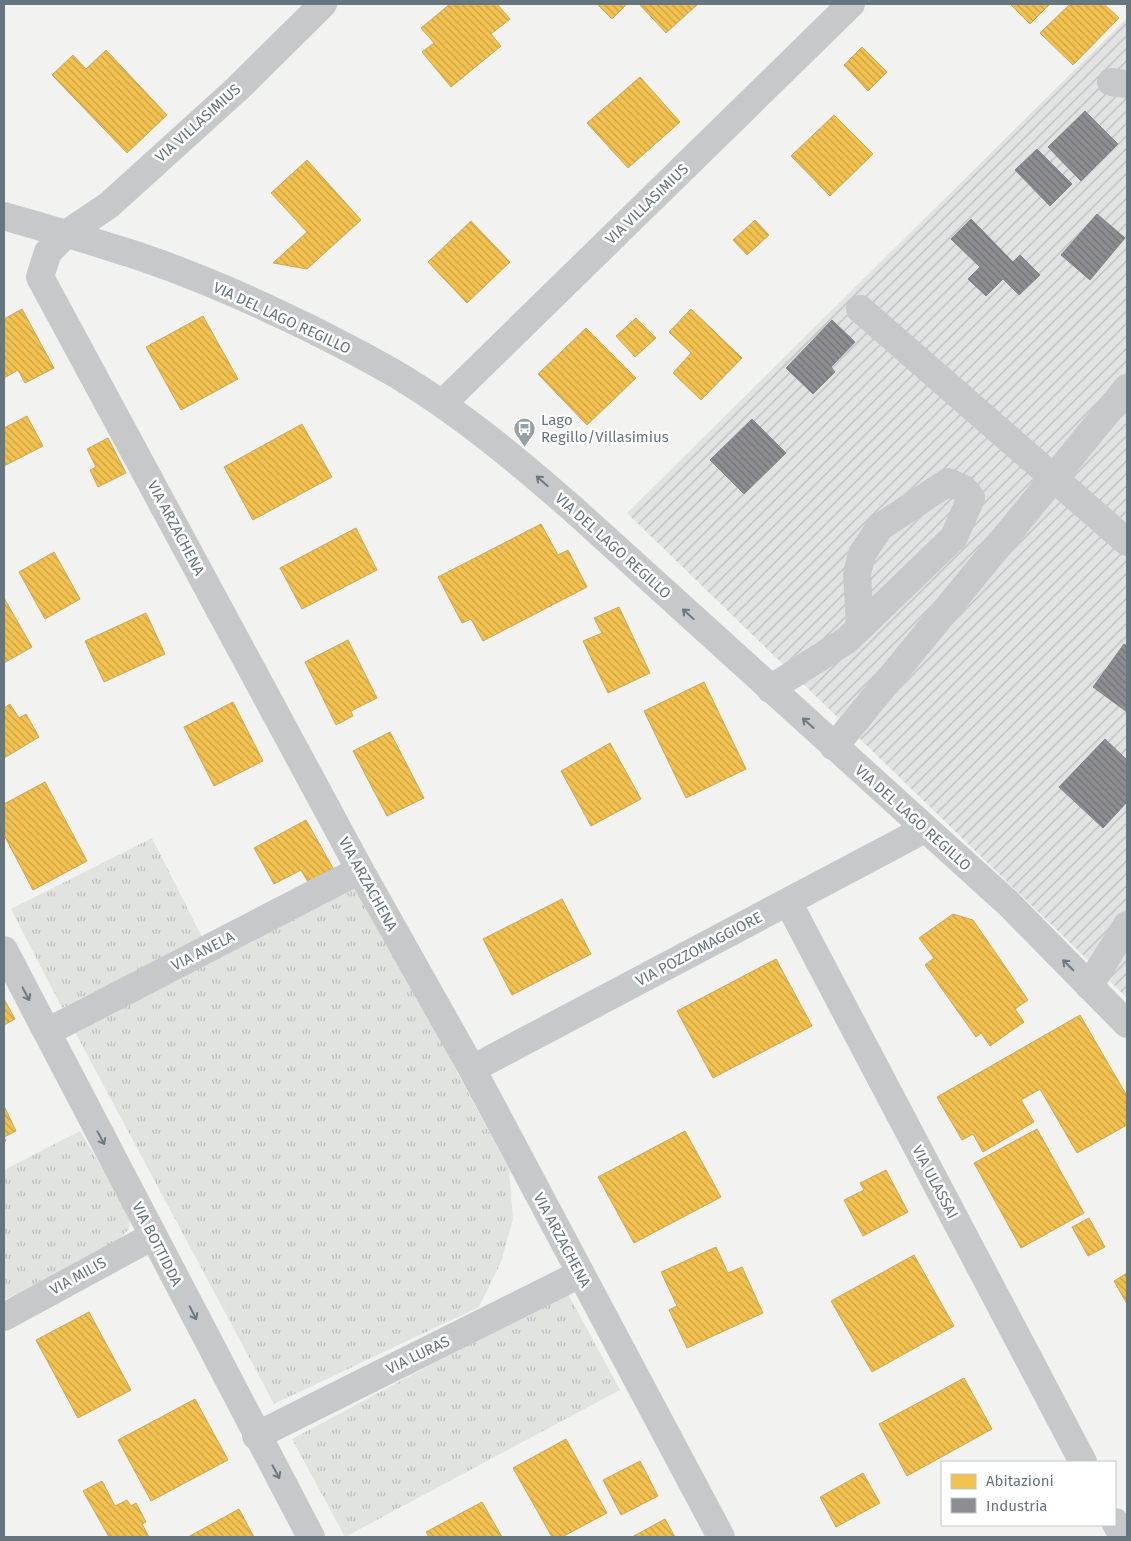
<svg xmlns="http://www.w3.org/2000/svg" width="1131" height="1541" font-family="'Fira Sans',sans-serif">
<style>
.industrial{fill:url(#industrial-furrows)}
.grass{fill:url(#grass-tufts)}
.homes{fill:url(#homes-back-hatch);stroke:#c8aa5c}
.industry{fill:url(#industry-back-hatch);stroke:#81868c}
.lines{fill:none;stroke-linecap:round;stroke-linejoin:round}
.minor{stroke:#c7c8c9;stroke-width:28}
.oneway{stroke:#6a7a82}
.labels{text-anchor:middle;dominant-baseline:central;stroke-width:5;stroke-linejoin:round;paint-order:stroke}
.street-label{font-size:15px;fill:#65767e;stroke:#fff}
.poi-label{font-size:15px;fill:#65767e;stroke:#fff;text-anchor:start}
</style>
<defs>
<pattern id="industrial-furrows" width="10" height="10" patternUnits="userSpaceOnUse" patternTransform="scale(1.25)"><rect width="10" height="10" fill="#e1e3e2"/><path d="M-1 1l2-2M0 10L10 0M9 11l2-2" fill="none" stroke="#babdbc"/></pattern>
<pattern id="grass-tufts" width="24" height="20" patternUnits="userSpaceOnUse" patternTransform="scale(1.25)"><rect width="24" height="20" fill="#e1e4de"/><path d="M3 7l-1-3M5 7V3M7 7l1-3M15 17l-1-3M17 17v-4M19 17l1-3" fill="none" stroke="#babdb9"/></pattern>
<pattern id="homes-back-hatch" width="6" height="6" patternUnits="userSpaceOnUse" patternTransform="scale(1.25)"><rect width="6" height="6" fill="#f2c14e"/><path d="M-1 5l2 2M0 0l6 6M5-1l2 2" fill="none" stroke="#c8a146"/></pattern>
<pattern id="industry-back-hatch" width="6" height="6" patternUnits="userSpaceOnUse" patternTransform="scale(1.25)"><rect width="6" height="6" fill="#8d8d92"/><path d="M-1 5l2 2M0 0l6 6M5-1l2 2" fill="none" stroke="#717277"/></pattern>
</defs>
<rect width="100%" height="100%" fill="#f2f2f1"/>
<path class="industrial" d="M1127,18V998L627,513Z"/>
<path class="grass" d="M152,838L202,937L62,1008L11,909Z
M358,887L509,1169L513,1219L501,1262L479,1307L274,1404L75,1032Z
M80,1131L131,1217L129,1229L117,1242L4,1300V1170Z
M567,1292L620,1390L345,1537L292,1439Z"/>
<path class="homes" d="M450,4H497L510,19L491,34L501,46L451,87L422,52L434,43L421,28Z
M597,4H627L612,19Z
M639,4H698L666,33Z
M1010,4H1050L1030,24Z
M1070,4H1104L1119,18L1073,65L1040,33Z
M862,47L887,72L868,91L844,65Z
M106,50L167,115L127,153L52,75L73,55L86,69Z
M640,77L680,122L628,168L587,123Z
M834,115L873,154L830,196L791,156Z
M307,160L361,220L307,269L273,263L307,232L271,193Z
M755,220L769,235L747,255L733,240Z
M471,221L510,262L467,303L428,262Z
M22,309L54,368L25,383L18,370L4,378V319Z
M691,309L742,358L701,400L673,373L691,353L669,332Z
M203,316L238,379L181,410L146,347Z
M636,318L656,338L635,357L616,336Z
M586,328L636,378L587,425L538,374Z
M27,416L43,446L4,466V428Z
M302,424L332,477L253,520L224,467Z
M108,438L126,473L98,487L90,470L96,467L87,449Z
M541,524L558,555L568,550L587,587L483,641L471,619L462,623L438,577Z
M356,528L377,570L302,609L280,568Z
M54,552L80,599L45,619L19,572Z
M4,598L32,647L4,663Z
M619,607L650,673L608,693L583,641L602,633L594,618Z
M146,613L165,654L104,682L85,641Z
M348,640L377,698L351,711L353,716L336,725L305,662Z
M704,682L746,769L686,798L644,711Z
M233,702L263,761L214,786L184,727Z
M10,704L19,718L26,714L39,737L4,758V708Z
M390,732L424,798L387,816L353,751Z
M610,743L641,799L591,826L561,771Z
M45,782L87,861L33,890L4,835V804Z
M306,820L333,868L308,882L301,870L274,884L254,848Z
M562,899L591,954L512,995L483,939Z
M953,914L973,920L1028,1000L1015,1009L1024,1022L990,1046L981,1033L976,1037L925,965L934,958L919,938Z
M776,959L812,1026L713,1078L677,1011Z
M4,999L15,1019L4,1025Z
M1080,1015L1127,1096V1125L1077,1153L1040,1089L1021,1100L1034,1122L983,1152L973,1134L962,1140L937,1097Z
M4,1106L16,1131L4,1137L6,1141L4,1142Z
M1037,1129L1084,1213L1021,1248L974,1163Z
M685,1131L721,1197L634,1243L598,1177Z
M886,1170L908,1212L863,1236L844,1200L864,1190L860,1183Z
M1089,1218L1105,1247L1088,1256L1072,1227Z
M716,1247L728,1273L742,1267L763,1313L687,1348L669,1310L677,1306L661,1272Z
M914,1255L954,1326L872,1372L831,1301Z
M1127,1273V1304L1114,1281Z
M89,1312L131,1390L78,1418L36,1340Z
M964,1378L992,1429L907,1476L879,1424Z
M195,1399L228,1460L151,1501L118,1440Z
M566,1439L607,1513L562,1537H552L513,1468Z
M640,1461L658,1496L621,1515L603,1480Z
M863,1473L880,1503L836,1527L820,1497Z
M102,1481L115,1506L127,1500L131,1506L136,1503L146,1522L142,1524L149,1537H109L83,1491Z
M482,1502L502,1537H429L426,1532Z
M239,1509L254,1537H188Z
M665,1519L675,1537H632Z"/>
<path class="industry" d="M1085,111L1118,144L1081,181L1048,147Z
M1037,149L1072,184L1050,206L1015,170Z
M1097,214L1125,238L1090,280L1061,255Z
M971,219L1013,262L1020,255L1040,275L1019,295L1003,279L986,296L968,279L980,267L951,239Z
M832,320L855,342L831,367L835,372L813,394L786,368Z
M752,419L786,453L744,494L710,460Z
M1124,644L1127,646V712L1093,687Z
M1105,739L1127,760V802L1103,828L1059,787Z"/>
<g class="lines">
<path class="minor" d="M323,4L237,89L109,205L66,234L48,252L40,277L360,870L472,1069L721,1537
M1111,82L1127,84
M4,216C40,227 77,236 113,248C180,268 246,297 309,328C339,343 370,359 399,376C462,414 518,461 573,509L1008,903L1127,1024
M860,309L1127,542
M442,404L851,4
M770,689L847,640L954,537L971,498L964,489L948,482L880,527L862,554L857,573L860,627
M834,747L1127,388
M788,902L1083,1462
M4,950L311,1537
M1089,986L1127,925
M47,1032L360,870
M472,1069L925,829
M4,1317L153,1236
M256,1436L580,1274
M1115,1522L1123,1537"/>
</g>
<defs><path id="oneway-shaft" d="M-6 0H5M1.5-3L5.5 0L1.5 3" fill="none" stroke-width="1.6" stroke-linecap="round" stroke-linejoin="round" transform="scale(1.25)"/></defs>
<g class="oneway">
<use href="#oneway-shaft" transform="translate(542 481) rotate(-139)"/>
<use href="#oneway-shaft" transform="translate(688 614) rotate(-138)"/>
<use href="#oneway-shaft" transform="translate(808 723) rotate(-138)"/>
<use href="#oneway-shaft" transform="translate(1068 965) rotate(-135)"/>
<use href="#oneway-shaft" transform="translate(26 994) rotate(62)"/>
<use href="#oneway-shaft" transform="translate(101 1138) rotate(62)"/>
<use href="#oneway-shaft" transform="translate(193 1313) rotate(63)"/>
<use href="#oneway-shaft" transform="translate(276 1472) rotate(62)"/>
</g>
<defs>
<symbol id="bus-pin" viewBox="-11 -11 22 30"><path d="M0 17L-7.5 6A9.5 9.5 0 1 1 7.5 6Z" fill="#96a1a6" stroke="#fff"/><path d="M-5-6H5V4H4V6H2V4H-2V6H-4V4H-5ZM-3.5-4V0h7V-4ZM-3.5 1.2v1.5H-2V1.2ZM2 1.2v1.5H3.5V1.2Z" fill="#fff"/></symbol>
</defs>
<g fill-rule="evenodd">
<use href="#bus-pin" x="512" y="416" width="25" height="34"/>
</g>
<g class="labels">
<g class="street-label">
<text transform="translate(198 123) rotate(-42)">VIA VILLASIMIUS</text>
<text transform="translate(647 204) rotate(-44)">VIA VILLASIMIUS</text>
<text transform="translate(282 318) rotate(25)">VIA DEL LAGO REGILLO</text>
<text transform="translate(176 528) rotate(62)">VIA ARZACHENA</text>
<text transform="translate(613 546) rotate(42)">VIA DEL LAGO REGILLO</text>
<text transform="translate(913 818) rotate(42)">VIA DEL LAGO REGILLO</text>
<text transform="translate(368 884) rotate(61)">VIA ARZACHENA</text>
<text transform="translate(699 949) rotate(-28)">VIA POZZOMAGGIORE</text>
<text transform="translate(203 951) rotate(-27)">VIA ANELA</text>
<text transform="translate(935 1182) rotate(62)">VIA ULASSAI</text>
<text transform="translate(562 1240) rotate(62)">VIA ARZACHENA</text>
<text transform="translate(157 1244) rotate(63)">VIA BOTTIDDA</text>
<text transform="translate(78 1276) rotate(-29)">VIA MILIS</text>
<text transform="translate(418 1355) rotate(-26)">VIA LURAS</text>
</g>
<g class="poi-label">
<text x="541" y="420">Lago<tspan x="541" dy="17">Regillo/Villasimius</tspan></text>
</g>
</g>
<rect width="1131" height="1541" fill="none" stroke="#65767e" stroke-width="10"/>
<rect x="941" y="1461" width="175" height="65" fill="#ffffff" stroke="#c1c8cb"/>
<rect x="951" y="1474" width="25" height="15" fill="#f2c14e" stroke="#c1c8cb"/>
<text x="986" y="1486" font-size="15" fill="#65767e">Abitazioni</text>
<rect x="951" y="1498" width="25" height="15" fill="#8d8d92" stroke="#c1c8cb"/>
<text x="986" y="1511" font-size="15" fill="#65767e">Industria</text>
</svg>
